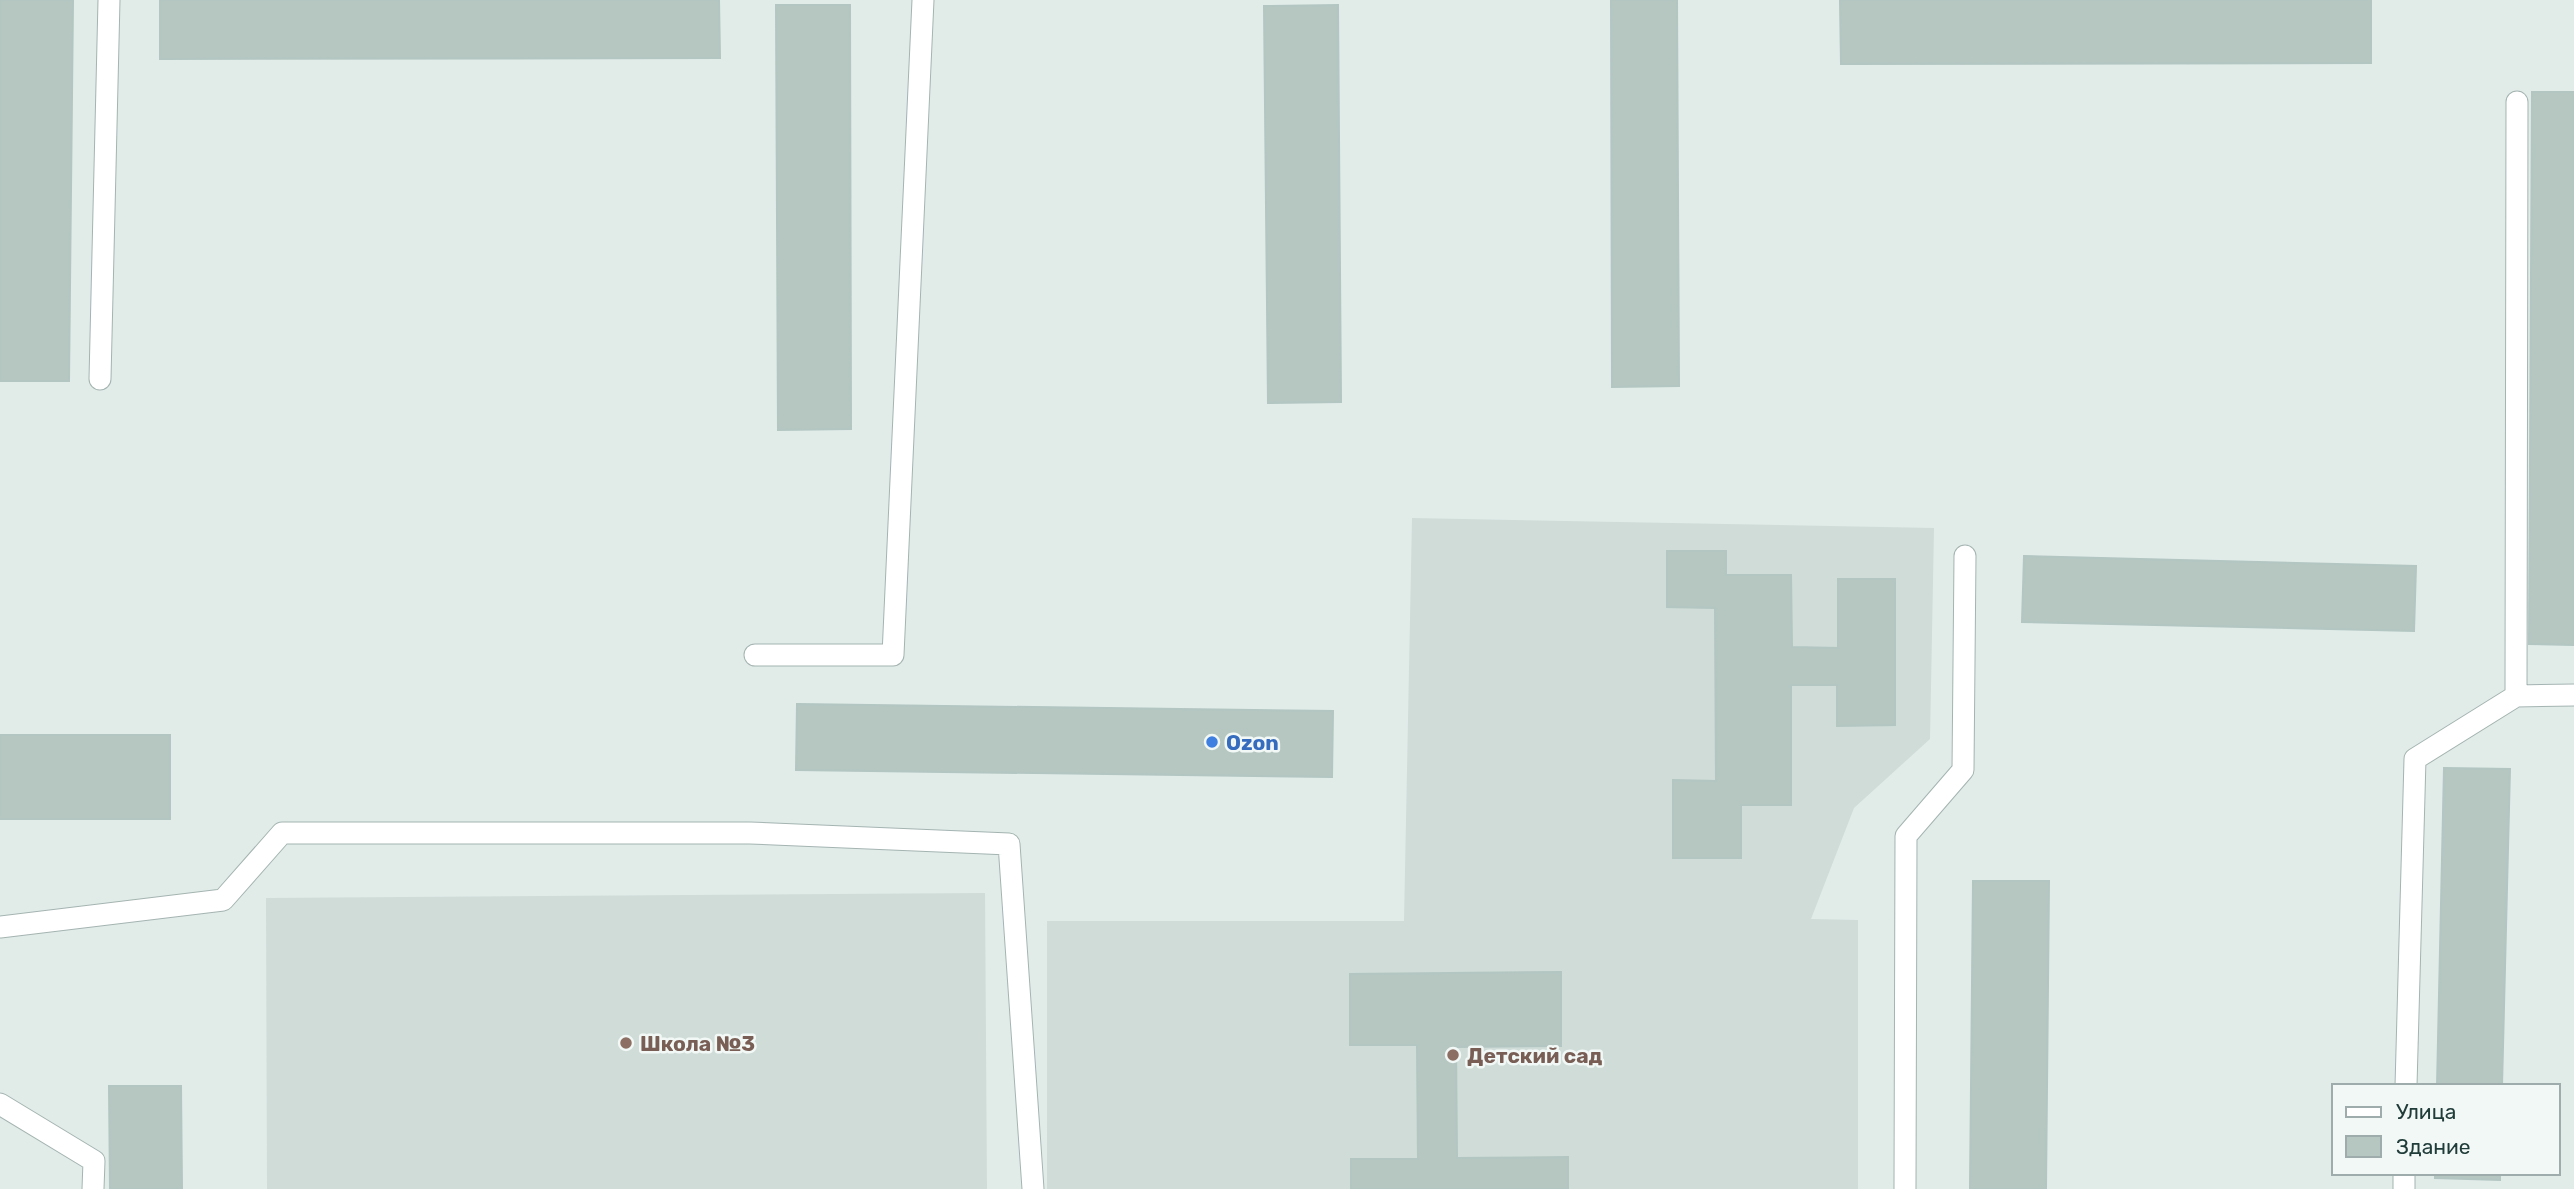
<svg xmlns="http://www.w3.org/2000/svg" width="2574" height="1189" font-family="Rubik,sans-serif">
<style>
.built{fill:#cfdcd8}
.building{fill:#b6c7c2;stroke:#b3c6c1;stroke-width:2}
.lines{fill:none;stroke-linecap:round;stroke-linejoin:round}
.minor-casing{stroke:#a4b4b1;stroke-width:23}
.minor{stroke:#fff;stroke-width:21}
.shop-dot{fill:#3f7fe0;stroke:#f2f8f6;stroke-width:2.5}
.education-dot{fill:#8d6e63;stroke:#f2f8f6;stroke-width:2.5}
.labels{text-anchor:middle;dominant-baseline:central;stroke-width:5;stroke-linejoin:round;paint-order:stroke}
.shop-label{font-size:21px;font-weight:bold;fill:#366cbe;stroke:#f2f8f6;text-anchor:start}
.education-label{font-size:21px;font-weight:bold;fill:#785e54;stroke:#f2f8f6;text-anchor:start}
</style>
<rect width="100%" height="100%" fill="#e1ece9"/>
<path class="built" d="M1412,518L1934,528L1930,739L1854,808L1811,919L1858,920V1189H1047V921H1404Z
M985,893L987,1189H267L266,898Z"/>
<path class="building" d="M0,0H73L69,381H0Z
M160,0H719L720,58L160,59Z
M1611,0H1677L1679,386L1612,387Z
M1840,0H2371V63L1841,64Z
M776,5H850L851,429L778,430Z
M1338,5L1341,402L1268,403L1264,6Z
M2532,92H2574V645L2529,644Z
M1667,551H1726V575H1791L1792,647L1838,648V579H1895V725L1837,726V685H1791V805H1741V858H1673V780L1716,781L1715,608L1667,607Z
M2024,556L2416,566L2414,631L2022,622Z
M797,704L1333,711L1332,777L796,770Z
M0,735H170V819H0Z
M2444,768L2510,769L2502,1086H2437Z
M1973,881H2049L2046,1189H1970Z
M1561,972V1046L1456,1047L1457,1158L1568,1157V1189H1351V1159H1418L1417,1045H1350V974Z
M109,1086H181L182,1189H110Z
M2435,1173H2500V1180L2435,1178Z"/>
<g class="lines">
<defs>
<path id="minor" d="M2517,102L2516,696L2574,695
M100,379L109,0
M755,655H893L923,0
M0,927L223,900L282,833H750L1009,844L1033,1189
M2406,1086L2415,759L2516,696
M0,1104L94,1161L93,1189
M1905,1189L1906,836L1963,770L1965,556
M2404,1189V1173"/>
</defs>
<use href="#minor" class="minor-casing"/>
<use href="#minor" class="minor"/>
</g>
<circle class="shop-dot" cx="1212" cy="742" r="7"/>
<g class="education-dot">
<circle cx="626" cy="1043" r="7"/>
<circle cx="1453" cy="1055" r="7"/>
</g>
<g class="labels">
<g class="shop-label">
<text x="1226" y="742">Ozon</text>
</g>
<g class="education-label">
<text x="640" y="1043">Школа №3</text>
<text x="1467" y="1055">Детский сад</text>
</g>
</g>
<rect x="2332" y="1084" width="228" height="91" fill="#f2f8f6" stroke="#9eadab" stroke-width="2"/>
<rect x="2346" y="1107" width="35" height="10" fill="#ffffff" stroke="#9eadab" stroke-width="2"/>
<text x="2396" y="1119" font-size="21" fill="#213d3a">Улица</text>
<rect x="2346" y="1136" width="35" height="21" fill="#b6c7c2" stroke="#9eadab" stroke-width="2"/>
<text x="2396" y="1154" font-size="21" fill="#213d3a">Здание</text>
</svg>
